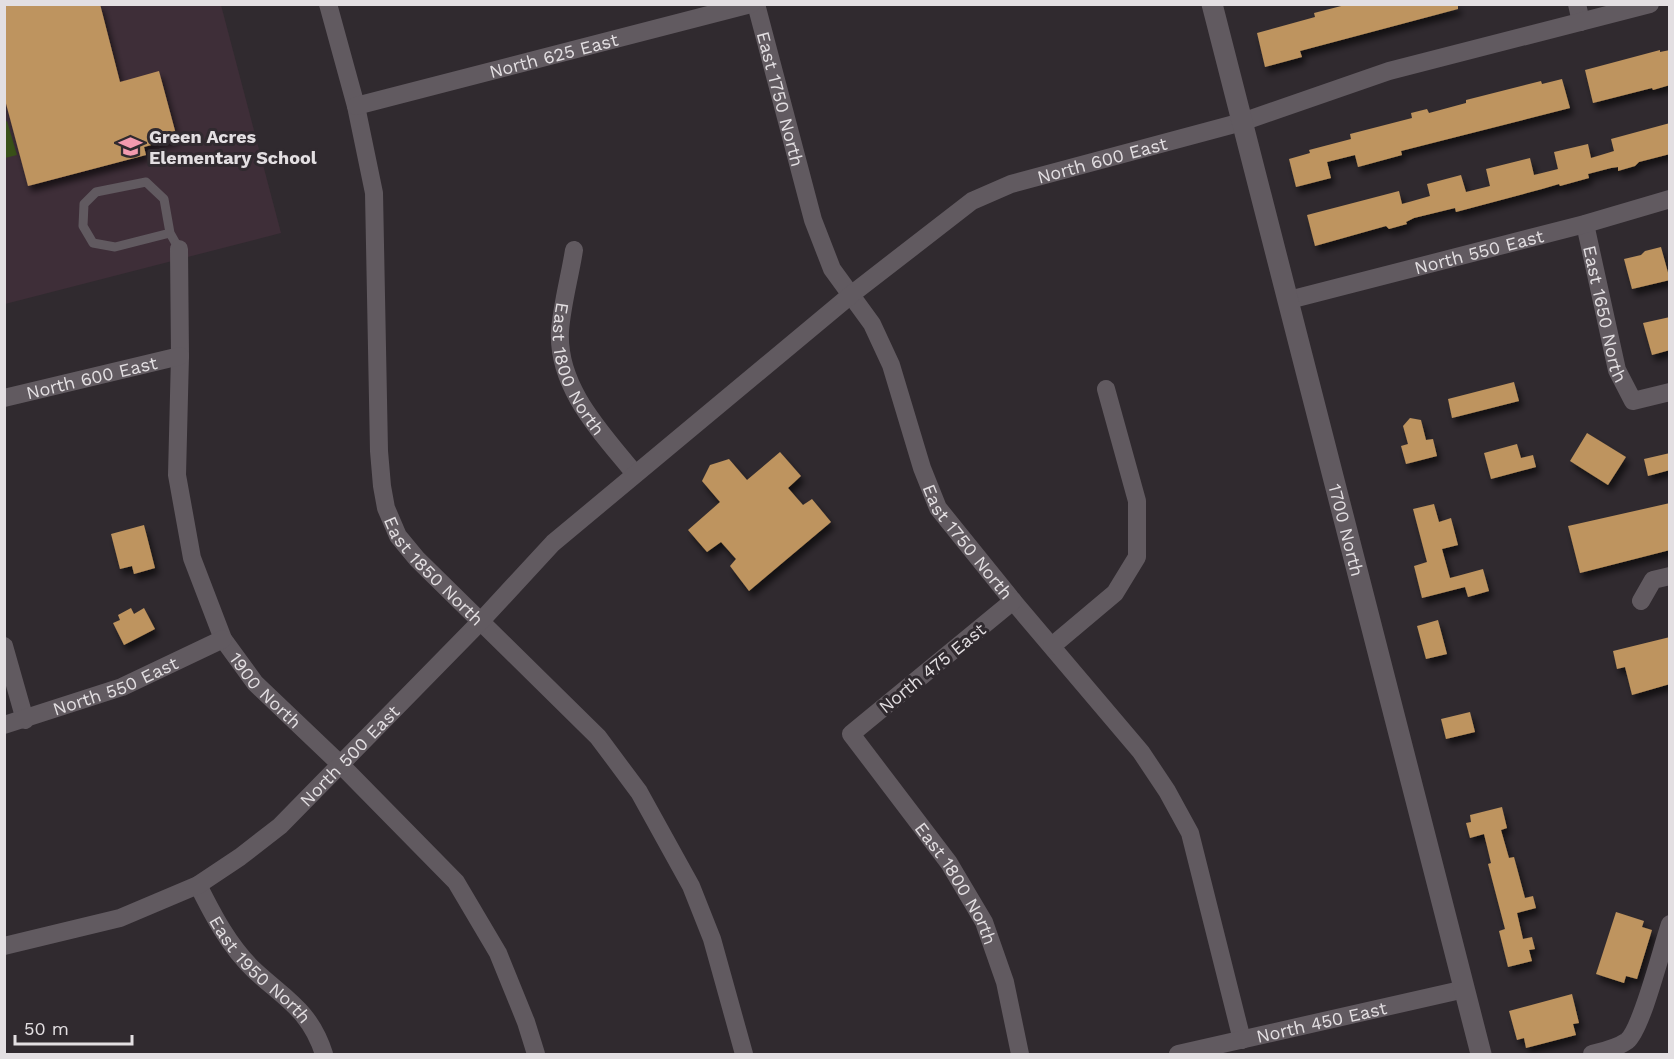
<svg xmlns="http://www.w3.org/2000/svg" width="1674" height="1059" font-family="'Work Sans',sans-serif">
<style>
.education{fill:#3e2e38}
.green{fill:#395018}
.building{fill:#be945e;filter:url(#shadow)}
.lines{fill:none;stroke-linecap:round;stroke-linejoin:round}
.service{stroke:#615a60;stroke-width:9}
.minor{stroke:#615a60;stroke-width:18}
.tertiary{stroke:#615a60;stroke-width:21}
.labels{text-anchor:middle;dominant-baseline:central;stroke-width:6;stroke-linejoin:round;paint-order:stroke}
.street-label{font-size:18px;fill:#e3dfe2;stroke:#302a2f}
.poi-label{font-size:18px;font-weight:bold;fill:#e3dfe2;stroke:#302a2f;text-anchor:start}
</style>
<defs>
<filter id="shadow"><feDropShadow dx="3.5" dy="6" stdDeviation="3" flood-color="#0009"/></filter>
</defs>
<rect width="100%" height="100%" fill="#302a2f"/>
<path class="education" d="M5,5H221L281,233L5,304Z"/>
<path class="green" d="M7,121L17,155L5,158V122Z"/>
<path class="building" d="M4,4H100L120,82L159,71L177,138L144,147L146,155L28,186L4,96Z
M1349,4H1458V9L1300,51L1302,57L1265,67L1257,33L1315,17L1314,13Z
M1660,50V52L1670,50V85L1653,90L1652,88L1593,103L1585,70Z
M1562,79L1570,108L1401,151L1402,155L1358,167L1355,155L1327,162L1331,178L1296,187L1289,159L1310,153L1309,150L1351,139L1350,134L1412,118L1411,113L1427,109L1429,113L1466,103V100L1541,81L1542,84Z
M1670,123V154L1639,162L1635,166L1618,171V167L1611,168L1588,174L1589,178L1560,186L1559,184L1542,189L1456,212L1455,208L1414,218L1406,222L1407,224L1389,229L1386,226L1315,246L1307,215L1399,191L1402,204L1430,196L1427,184L1461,175L1466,192L1490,186L1486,169L1530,158L1534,175L1558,169L1554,152L1588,144L1591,158L1614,151L1611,139Z
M1661,247L1670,280L1632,289L1624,259L1641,255L1645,251Z
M1670,317V350L1652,355L1643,323Z
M1514,382L1519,401L1452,418L1448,399Z
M1410,418L1421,420L1426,440L1433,439L1437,456L1406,464L1401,446L1408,444L1403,426Z
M1587,433L1626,457L1608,485L1570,461Z
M1517,444L1521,458L1533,455L1536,467L1491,479L1484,453Z
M780,452L801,476L788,488L803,505L812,499L831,522L749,591L730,566L736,559L721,542L707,552L688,530L720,502L702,481L710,465L729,459L747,480Z
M1670,453V470L1648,476L1644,459Z
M1670,503V550L1580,573L1568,526Z
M1434,504L1439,522L1451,518L1458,545L1442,549L1450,578L1483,569L1489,591L1468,597L1465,587L1422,598L1414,566L1427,562L1413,509Z
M144,525L155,568L134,574L132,566L120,569L111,534Z
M131,608L134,614L144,608L155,629L124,645L113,623L120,620L118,615Z
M1438,620L1447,654L1426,659L1417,626Z
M1670,637V684L1632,695L1625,667L1617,669L1613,651Z
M1470,712L1475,732L1446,739L1441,719Z
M1502,807L1507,828L1501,830L1509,858L1514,857L1525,898L1533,896L1536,908L1517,913L1523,939L1532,937L1535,949L1529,950L1532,961L1508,967L1499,931L1505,929L1488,864L1491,863L1484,834L1470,838L1466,823L1471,822L1470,815Z
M1616,912L1644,921L1642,927L1652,930L1637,979L1626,976L1624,983L1596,974Z
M1572,994L1579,1023L1573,1024L1576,1035L1526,1048L1524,1038L1517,1040L1509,1011Z"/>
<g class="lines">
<path class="service" d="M170,233L115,247L93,243L83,226L84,204L96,192L146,182L164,199L170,233L179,249"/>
<g class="minor">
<path id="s1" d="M328,4L356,106L374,193L379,451L382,486L386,508L398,536L417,559L598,737L639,792L691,886L712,939L744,1054"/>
<path id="s2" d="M756,4L813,220L832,269L872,324L891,365L922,468L938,508L1013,601L1141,752L1167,791L1190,833L1242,1040"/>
<path d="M1577,4L1581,22"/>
<path id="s3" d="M356,106L751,4"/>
<path id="s4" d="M1585,224L1617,370L1633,401L1670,392"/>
<path id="s5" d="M179,249L180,356L177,475L192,558L223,639L255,683L340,764L456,882L498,953L526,1022L536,1054"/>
<path id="s6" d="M574,250C570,276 562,304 560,331C557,388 602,433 635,474"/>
<path id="s7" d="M1289,300L1585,224L1670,199"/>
<path id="s8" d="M4,398L180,356"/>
<path id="s9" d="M1013,601L851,734L949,863L984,922L1005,982L1020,1054"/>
<path d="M1641,601L1653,580L1670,576"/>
<path d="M4,646L25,720"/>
<path d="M1052,646L1115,593L1137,557V501L1106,389"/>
<path id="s10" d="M4,725L122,687L223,639"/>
<path id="s11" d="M198,885C213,915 229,946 254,970C285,999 310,1010 324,1054"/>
<path id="s12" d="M4,946L120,918L198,885L240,857L280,826L480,622L553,543L852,294L972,201L1011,184L1242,122L1389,71L1650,4"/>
<path id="s13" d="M1178,1054L1465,989"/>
<path d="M1592,1054C1604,1051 1617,1048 1627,1041C1642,1029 1662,947 1670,924"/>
</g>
<path class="tertiary" id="s14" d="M1212,4L1481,1054"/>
</g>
<defs>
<symbol id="school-bare" viewBox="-9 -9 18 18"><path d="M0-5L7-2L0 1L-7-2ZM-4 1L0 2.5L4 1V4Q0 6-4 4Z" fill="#f29aaf" stroke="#302a2f" stroke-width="2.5" paint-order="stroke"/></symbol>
</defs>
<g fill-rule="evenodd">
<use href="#school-bare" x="114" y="130" width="33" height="33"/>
</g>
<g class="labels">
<g class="street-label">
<text stroke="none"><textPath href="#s3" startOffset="204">North 625 East</textPath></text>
<text stroke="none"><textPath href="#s2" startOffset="98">East 1750 North</textPath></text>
<text stroke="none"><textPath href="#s12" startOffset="1376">North 600 East</textPath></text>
<text stroke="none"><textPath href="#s7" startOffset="196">North 550 East</textPath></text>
<text stroke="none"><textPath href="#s4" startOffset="92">East 1650 North</textPath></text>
<text stroke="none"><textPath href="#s6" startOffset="124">East 1800 North</textPath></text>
<text stroke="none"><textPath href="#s8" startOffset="90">North 600 East</textPath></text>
<text stroke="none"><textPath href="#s14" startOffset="543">1700 North</textPath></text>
<text stroke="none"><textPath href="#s2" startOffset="584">East 1750 North</textPath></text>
<text stroke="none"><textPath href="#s1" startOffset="590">East 1850 North</textPath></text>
<text transform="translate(932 668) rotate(-39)">North 475 East</text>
<text stroke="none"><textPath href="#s10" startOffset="118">North 550 East</textPath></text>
<text stroke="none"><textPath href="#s5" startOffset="464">1900 North</textPath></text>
<text stroke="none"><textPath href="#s12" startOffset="404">North 500 East</textPath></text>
<text stroke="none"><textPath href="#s9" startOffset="393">East 1800 North</textPath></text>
<text stroke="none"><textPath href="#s11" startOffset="106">East 1950 North</textPath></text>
<text stroke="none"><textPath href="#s13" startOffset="147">North 450 East</textPath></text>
</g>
<g class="poi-label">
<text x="149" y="136">Green Acres<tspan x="149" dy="21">Elementary School</tspan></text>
</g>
</g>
<rect width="1674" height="1059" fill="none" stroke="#e3dfe2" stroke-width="12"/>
<path d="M15 1035v9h117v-9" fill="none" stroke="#e3dfe2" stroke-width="3"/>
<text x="24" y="1035" font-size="18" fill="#e3dfe2" stroke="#302a2f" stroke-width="4.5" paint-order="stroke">50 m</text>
</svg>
